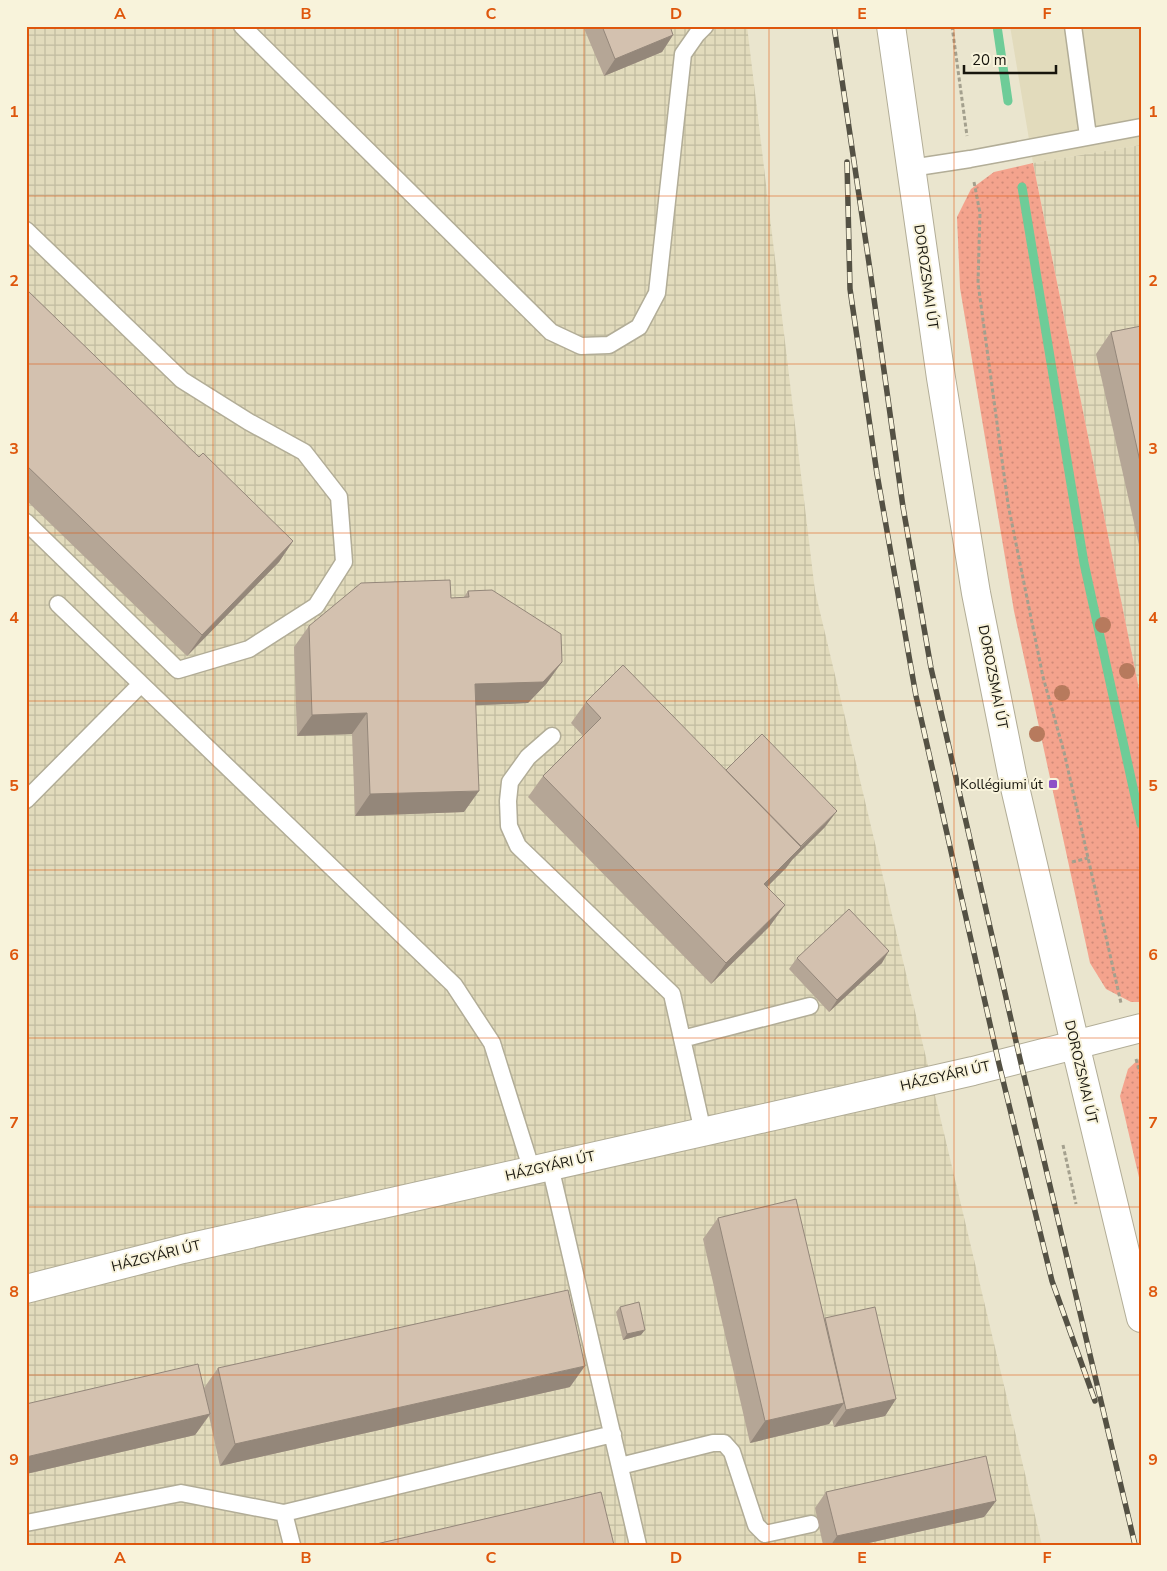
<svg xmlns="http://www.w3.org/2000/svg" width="1167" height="1571" font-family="'Nunito Sans',sans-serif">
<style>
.built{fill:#e2dbbc}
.industrial{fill:url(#industrial-grid)}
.green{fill:url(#green-dots)}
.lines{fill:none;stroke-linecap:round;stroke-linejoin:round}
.stream{stroke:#6ecc98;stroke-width:9}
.lane-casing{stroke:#b2ad97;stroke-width:19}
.secondary-casing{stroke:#b2ad97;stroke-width:30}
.path{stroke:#a4a08e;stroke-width:3;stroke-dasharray:4 2.5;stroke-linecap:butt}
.lane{stroke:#fff;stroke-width:16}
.secondary{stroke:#fff;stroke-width:28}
.rail-casing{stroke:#545144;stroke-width:5.5}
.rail{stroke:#f8f3db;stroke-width:4;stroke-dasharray:11;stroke-linecap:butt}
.tree{fill:#b77a5d}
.wall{fill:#b5a696}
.shaded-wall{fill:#94877a}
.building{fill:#d3c1af;stroke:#94877a}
.grid{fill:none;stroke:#de560c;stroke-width:1;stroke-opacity:0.55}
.poi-dot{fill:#8c50c7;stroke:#f8f3db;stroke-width:2}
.labels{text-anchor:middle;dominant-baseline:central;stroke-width:4;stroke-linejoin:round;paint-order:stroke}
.street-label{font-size:14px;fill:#17150d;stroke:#f8f3db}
.poi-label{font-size:14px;fill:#17150d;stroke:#f8f3db;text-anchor:end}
.neatline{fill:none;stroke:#de560c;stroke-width:2}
.grid-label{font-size:16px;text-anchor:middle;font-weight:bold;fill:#de560c}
</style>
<defs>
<pattern id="industrial-grid" width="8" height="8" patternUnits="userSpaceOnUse" patternTransform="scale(1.25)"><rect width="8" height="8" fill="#e2dbbc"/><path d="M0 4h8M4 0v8" fill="none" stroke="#c1bba0"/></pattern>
<pattern id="green-dots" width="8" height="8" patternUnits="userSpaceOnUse" patternTransform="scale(1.25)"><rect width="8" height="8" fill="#f4a38d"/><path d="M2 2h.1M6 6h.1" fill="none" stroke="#d08b78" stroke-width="1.8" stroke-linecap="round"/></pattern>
</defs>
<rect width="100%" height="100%" fill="#eae5ce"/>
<path class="built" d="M1010,26H1141V145L1033,163Z"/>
<path class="industrial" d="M26,26H747L815,591L1042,1545H26Z
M1141,145V699L1033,163Z"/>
<path class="green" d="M1033,163L1141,699V1002H1131L1106,989L1090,963L1014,611L960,288L957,217L971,189L994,172Z
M1141,1057V1186L1120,1096L1128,1069Z"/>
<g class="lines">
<path class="stream" d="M997,26L1008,101
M1022,187L1084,563L1141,824"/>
<defs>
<path id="lane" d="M242,26L551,332L581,346L609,345L639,327L657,293L683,54L697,34L705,26
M1073,26L1088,136
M911,168L970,159L1141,127
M26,230L182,380L249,422L304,452L339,497L344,562L316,606L249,649L178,670L26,522
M58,604L454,985L492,1043L532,1171
M552,736L528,757L510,782L508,801L509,826L518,846L672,994L703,1132
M26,800L141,684
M682,1039L810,1006
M550,1166L638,1545
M620,1466L713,1443H724L732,1452L756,1525L765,1534L811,1524
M284,1513L292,1545
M26,1523L181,1493L284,1513L613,1434"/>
<path id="secondary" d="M891,26L941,378L976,593L1013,779L1075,1044L1141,1318
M26,1289L183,1249L973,1071L1141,1028"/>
</defs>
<use href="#lane" class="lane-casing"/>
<use href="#secondary" class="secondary-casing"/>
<path class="path" d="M952,26L967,136
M974,182L980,213L978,283L1008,504L1043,677L1064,752L1121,1003
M1072,862L1088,858
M1136,1059L1141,1076
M1063,1145L1076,1204"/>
<use href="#lane" class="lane"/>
<use href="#secondary" class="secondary"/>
<defs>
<path id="rail" d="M834,26L870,270L903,507L931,668L1020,1059L1135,1545
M847,162L850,289L877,474L916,696L999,1064L1052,1281L1095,1401"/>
</defs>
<use href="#rail" class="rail-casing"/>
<use href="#rail" class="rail"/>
</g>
<g class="tree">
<circle cx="1103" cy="625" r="8"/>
<circle cx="1127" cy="671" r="8"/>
<circle cx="1062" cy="693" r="8"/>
<circle cx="1037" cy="734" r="8"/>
</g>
<path class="wall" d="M583,26H670L673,35L662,52L604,76Z
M26,289L199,457L293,541L279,562L187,656L26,500Z
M1141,326V554L1096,354L1111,332Z
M468,591L547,683L528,703L476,705L464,812L355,816L352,734L297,736L294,647L309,626L451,598L464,597Z
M586,702L726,770L825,827L792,860L786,868L767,887L770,926L711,984L528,797L543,776L583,736L571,723Z
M797,958L882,963L829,1012L789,969Z
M718,1218L824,1319L825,1318L896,1399L885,1416L834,1427L832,1419L829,1424L750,1443L703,1239Z
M620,1307L641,1335L623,1340L616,1312Z
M218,1368L570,1387L220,1466L209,1416L195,1435L26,1474V1404L204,1388Z
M826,1492L996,1501L984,1517L860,1545H823L815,1508Z"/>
<path class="shaded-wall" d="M673,35L662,52L604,76L615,59Z
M293,541L279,562L187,656L202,635Z
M562,662L547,683L528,703L461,706L475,684Z
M367,713L352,734L297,736L312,715Z
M479,791L464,812L355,816L370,794Z
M837,811L825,827L792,860L786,868L749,905L764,884Z
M785,905L770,926L711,984L726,963Z
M889,951L882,963L829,1012L837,1000Z
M645,1330L641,1335L623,1340L627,1334Z
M585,1366L570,1387L220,1466L235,1444Z
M896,1399L885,1416L834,1427L846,1410Z
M844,1403L829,1424L750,1443L765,1421Z
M210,1414L195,1435L26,1474V1457Z
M996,1501L984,1517L860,1545H831L837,1536Z"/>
<path class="building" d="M602,26H670L673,35L615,59Z
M26,289L199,457L203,453L293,541L202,635L26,465Z
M1141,326V466L1111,332Z
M450,580L451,598L469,597L468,591L492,590L561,634L562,662L543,682L475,684L479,791L370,794L367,713L312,715L309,626L361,583Z
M623,665L801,847L764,884L785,905L726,963L543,776L601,718L586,702Z
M762,734L837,811L801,846L726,770Z
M849,909L889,951L837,1000L797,958Z
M796,1199L844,1403L765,1421L718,1218Z
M568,1290L585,1366L235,1444L218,1368Z
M639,1302L645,1330L627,1334L620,1307Z
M875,1307L896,1399L846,1410L825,1318Z
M198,1364L210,1414L26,1457V1404Z
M986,1456L996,1501L837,1536L826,1492Z
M601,1492L614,1545H372Z"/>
<path class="grid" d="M213,26V1545M398,26V1545M584,26V1545M769,26V1545M954,26V1545M26,196H1141M26,364H1141M26,533H1141M26,701H1141M26,870H1141M26,1038H1141M26,1207H1141M26,1375H1141"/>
<rect class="poi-dot" x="1048" y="779" width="10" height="10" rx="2.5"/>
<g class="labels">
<g class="street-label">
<text transform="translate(926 277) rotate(82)">DOROZSMAI ÚT</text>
<text transform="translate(993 677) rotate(79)">DOROZSMAI ÚT</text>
<text transform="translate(1081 1072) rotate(77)">DOROZSMAI ÚT</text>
<text transform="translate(945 1076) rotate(-13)">HÁZGYÁRI ÚT</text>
<text transform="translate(550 1166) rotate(-13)">HÁZGYÁRI ÚT</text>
<text transform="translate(156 1256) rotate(-14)">HÁZGYÁRI ÚT</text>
</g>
<g class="poi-label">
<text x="1043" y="784">Kollégiumi út</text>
</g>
</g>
<rect width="1167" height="1571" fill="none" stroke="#f8f3db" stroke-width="55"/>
<path d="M964 65v8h92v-8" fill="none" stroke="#17150d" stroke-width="2.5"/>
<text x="972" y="65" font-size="15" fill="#17150d" stroke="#f8f3db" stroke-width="4" paint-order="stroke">20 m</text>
<rect x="28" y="28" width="1112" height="1516" class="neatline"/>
<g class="grid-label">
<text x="120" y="19">A</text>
<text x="306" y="19">B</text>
<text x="491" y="19">C</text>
<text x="676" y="19">D</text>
<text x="862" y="19">E</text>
<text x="1047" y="19">F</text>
<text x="14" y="117">1</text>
<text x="1153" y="117">1</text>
<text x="14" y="286">2</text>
<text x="1153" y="286">2</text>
<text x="14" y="454">3</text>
<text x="1153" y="454">3</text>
<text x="14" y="623">4</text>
<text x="1153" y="623">4</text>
<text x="14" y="791">5</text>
<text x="1153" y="791">5</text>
<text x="14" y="960">6</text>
<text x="1153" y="960">6</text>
<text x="14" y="1128">7</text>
<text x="1153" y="1128">7</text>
<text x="14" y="1297">8</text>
<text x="1153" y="1297">8</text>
<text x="14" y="1465">9</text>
<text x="1153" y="1465">9</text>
<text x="120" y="1563">A</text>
<text x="306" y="1563">B</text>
<text x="491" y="1563">C</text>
<text x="676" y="1563">D</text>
<text x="862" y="1563">E</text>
<text x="1047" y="1563">F</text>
</g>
</svg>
